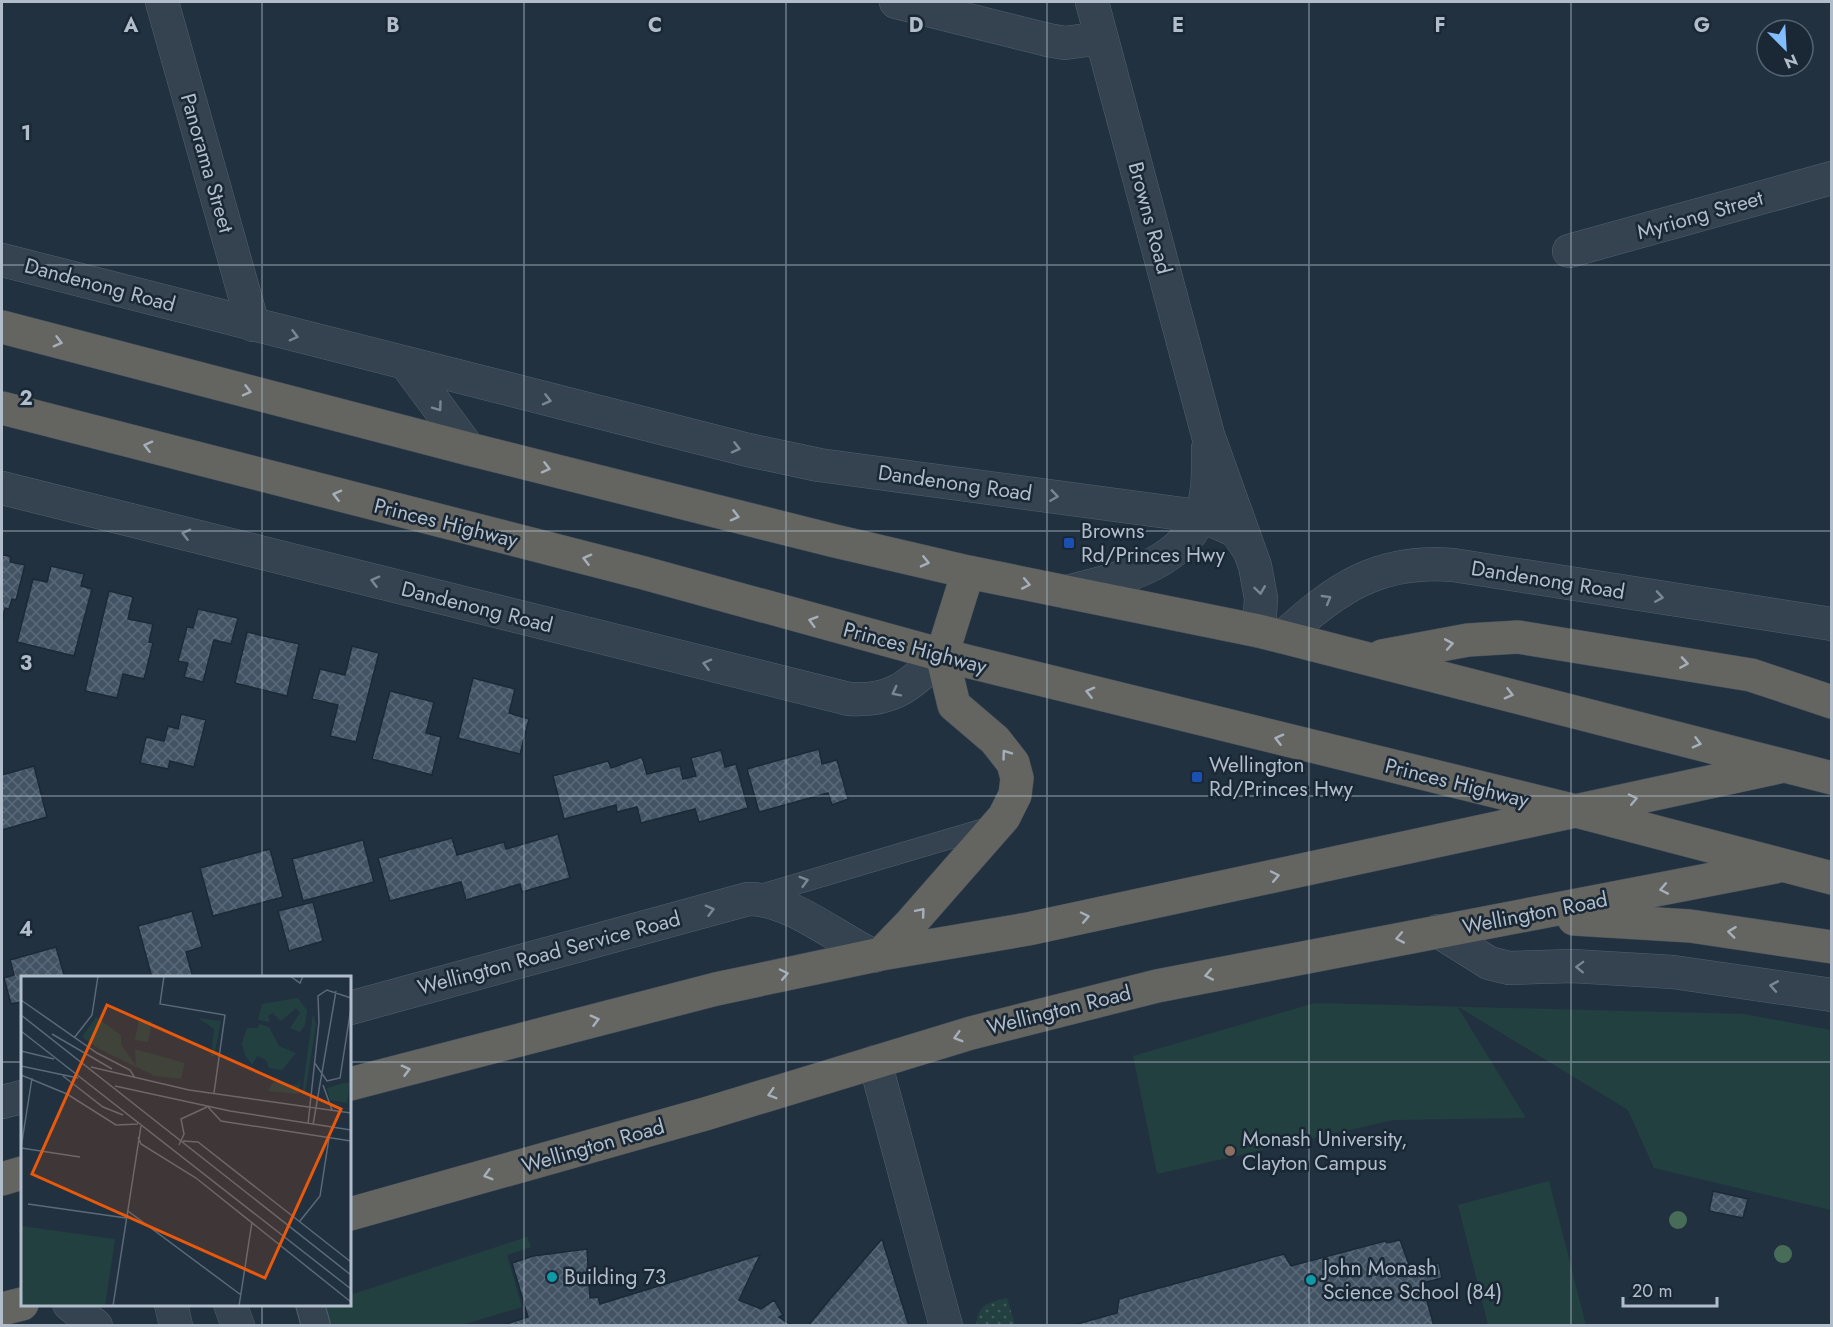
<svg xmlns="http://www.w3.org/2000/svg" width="1833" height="1327" font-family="Jost,sans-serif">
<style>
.grass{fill:#234041}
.park{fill:url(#park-dots)}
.building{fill:url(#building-cross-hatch);stroke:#1c2a37;stroke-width:1.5}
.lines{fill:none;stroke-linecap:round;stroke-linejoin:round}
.service-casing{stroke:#53606e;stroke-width:21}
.pedestrian-casing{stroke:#53606e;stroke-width:30}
.minor-casing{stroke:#53606e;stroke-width:34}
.trunk-casing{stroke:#404d5b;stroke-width:34}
.service{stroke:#354350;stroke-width:20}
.pedestrian{stroke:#354350;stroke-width:28}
.minor{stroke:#354350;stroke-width:33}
.trunk{stroke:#646460;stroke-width:33}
.tree{fill:#476d59}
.oneway{stroke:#798694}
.oneway2{stroke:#a5b0bb}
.grid{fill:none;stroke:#b1bdcb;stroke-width:1.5;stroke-opacity:0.55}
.transit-dot{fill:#1a4fb4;stroke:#1a2835;stroke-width:2}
.education-dot{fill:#8d6e63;stroke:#1a2835;stroke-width:2}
.culture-dot{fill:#0f9aa8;stroke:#1a2835;stroke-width:2}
.labels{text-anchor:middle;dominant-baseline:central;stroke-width:5;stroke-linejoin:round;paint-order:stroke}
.street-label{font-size:21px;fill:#b1bdcb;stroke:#1a2835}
.poi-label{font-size:21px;fill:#b1bdcb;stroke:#1a2835;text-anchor:start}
.inset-road{fill:none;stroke:#5b6978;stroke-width:1.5}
.view{fill:#e8590c;fill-opacity:0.15;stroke:#e8590c;stroke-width:3}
.inset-edge{fill:none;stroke:#b1bdcb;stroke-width:3}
.grid-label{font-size:20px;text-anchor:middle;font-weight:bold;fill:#b1bdcb;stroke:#1a2835;stroke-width:5;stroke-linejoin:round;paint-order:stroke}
</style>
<defs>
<pattern id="park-dots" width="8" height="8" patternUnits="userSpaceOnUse" patternTransform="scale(1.5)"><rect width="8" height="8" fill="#234041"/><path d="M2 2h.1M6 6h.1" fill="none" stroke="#415a5b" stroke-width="1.8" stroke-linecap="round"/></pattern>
<pattern id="building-cross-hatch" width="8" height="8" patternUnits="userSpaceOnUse" patternTransform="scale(1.5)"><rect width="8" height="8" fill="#425364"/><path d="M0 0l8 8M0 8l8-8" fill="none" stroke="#5b6a79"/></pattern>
</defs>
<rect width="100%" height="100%" fill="#213140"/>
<path class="grass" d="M1315,1003L1743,1014L1831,1030V1210L1654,1168L1628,1110L1457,1006L1526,1118L1393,1120L1157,1174L1133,1056Z
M1549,1181L1586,1325H1488L1458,1205Z
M527,1237L531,1247L507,1255L522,1307L462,1325H328L322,1305L350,1304V1295Z"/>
<path class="park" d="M1007,1298L1015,1325H976C978,1304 988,1303 1007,1298Z"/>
<path class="building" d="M2,554L11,557L10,562L25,565L16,600L12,599L9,609L5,608L2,622Z
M51,566L84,574L81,586L92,589L74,656L17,642L33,579L47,582Z
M109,591L133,597L128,619L153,624L149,642L153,643L144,679L123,674L117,698L85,691Z
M198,609L238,618L231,644L214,640L203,682L184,677L188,663L178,661L187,627L193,628Z
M247,632L299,644L287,696L235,683Z
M352,646L379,653L356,742L330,736L338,705L312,699L320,669L345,675Z
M473,678L515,689L509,713L529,719L520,754L458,738Z
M390,691L434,702L426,733L441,737L432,775L372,759Z
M181,714L206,720L194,767L170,761L168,769L140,763L146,737L164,741L168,726L178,729Z
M819,749L822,764L837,760L848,799L832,805L828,793L759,812L747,769Z
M721,750L725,767L736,764L748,808L699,822L695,809L641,823L637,807L617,812L616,805L564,819L553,776L608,761L611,768L642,757L647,774L680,766L683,779L696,776L691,758Z
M34,766L47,817L2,830V775Z
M558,834L570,878L522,892L520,884L466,900L461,882L390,901L378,858L452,838L457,855L504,842L506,849Z
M363,840L374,882L303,901L292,859Z
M270,849L283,897L213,916L200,868Z
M313,902L323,941L289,951L278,911Z
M192,911L202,947L186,952L193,978H152L138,926Z
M56,947L65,978H22V1008L21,1002L11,1004L4,978L14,975L10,960Z
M1713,1191L1748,1199L1743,1218L1709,1211Z
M882,1239L909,1326H808L831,1298Z
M1400,1240L1411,1270L1439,1263L1442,1278L1422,1283L1434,1326H1070L1117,1313L1119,1299L1284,1254L1291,1266L1385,1241L1387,1243Z
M587,1249L590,1298L598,1297L600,1304L760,1255L739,1300L761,1309L774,1300L783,1315L779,1317L793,1326H500L528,1317L512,1263L533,1256Z"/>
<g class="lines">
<defs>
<path id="service" d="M756,896L993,826"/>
<path id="pedestrian" d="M310,1304L316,1326"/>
<path id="minor" d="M162,2L253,325
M896,2L1048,40L1065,43L1101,38
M1092,2L1208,435L1255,566L1261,598L1259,631
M1569,251L1832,178
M2,260L748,450L819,465L1205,517L1236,531L1249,550
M407,365L469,449
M2,488L849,699C895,702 910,684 942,655
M1067,592C1117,579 1186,566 1203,508C1209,489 1208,467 1208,448
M1283,637C1336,588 1379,559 1453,565L1832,624
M1438,931L1489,963L1509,968L1572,966L1673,972L1832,995
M350,1008L748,899C789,898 836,938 874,956
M875,1062L946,1326
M2,1102L22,1097
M69,1304L96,1326
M171,1304L176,1326
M230,1304L238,1326"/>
<path id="trunk" d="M2,327L469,449L835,541L968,572L1259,631L1832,778
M2,408L644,573L942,655L1576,811L1832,878
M1382,656L1468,640L1518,637L1751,675L1832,702
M1574,919L1690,926L1832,947
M881,954L911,923L1004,817L1015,795L1017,778L1013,763L995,740L954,705L942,655L968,572
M350,1084L716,989L881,954L1028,929L1779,767
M2,1179L22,1173
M350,1214L705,1114L971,1033L1157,986L1775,867
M2,1309L22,1304"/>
</defs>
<use href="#service" class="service-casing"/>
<use href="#pedestrian" class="pedestrian-casing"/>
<use href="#minor" class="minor-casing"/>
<use href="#trunk" class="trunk-casing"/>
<use href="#service" class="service"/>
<use href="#pedestrian" class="pedestrian"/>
<use href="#minor" class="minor"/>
<use href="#trunk" class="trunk"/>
</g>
<g class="tree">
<circle cx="1678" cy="1220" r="9"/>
<circle cx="1783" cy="1254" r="9"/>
</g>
<defs><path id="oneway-chevron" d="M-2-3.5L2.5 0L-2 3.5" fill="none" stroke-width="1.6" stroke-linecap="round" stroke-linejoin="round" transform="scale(1.5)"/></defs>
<g class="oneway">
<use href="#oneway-chevron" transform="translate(294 336) rotate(15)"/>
<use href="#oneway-chevron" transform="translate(547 400) rotate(14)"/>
<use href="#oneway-chevron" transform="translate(438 407) rotate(54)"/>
<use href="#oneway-chevron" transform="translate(736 448) rotate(14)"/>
<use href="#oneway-chevron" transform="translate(1054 496) rotate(8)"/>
<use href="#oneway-chevron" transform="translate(186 534) rotate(-166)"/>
<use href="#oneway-chevron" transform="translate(375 581) rotate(-166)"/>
<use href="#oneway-chevron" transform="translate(1260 590) rotate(82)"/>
<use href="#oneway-chevron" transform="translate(1659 597) rotate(9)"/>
<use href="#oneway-chevron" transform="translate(1327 599) rotate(-30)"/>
<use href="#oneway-chevron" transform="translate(707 664) rotate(-166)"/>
<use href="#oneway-chevron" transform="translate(896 692) rotate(153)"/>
<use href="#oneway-chevron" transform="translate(804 881) rotate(-16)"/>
<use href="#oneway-chevron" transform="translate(710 910) rotate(-15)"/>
<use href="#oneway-chevron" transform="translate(1580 967) rotate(-178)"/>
<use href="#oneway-chevron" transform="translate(1774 986) rotate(-170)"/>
</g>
<g class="oneway2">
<use href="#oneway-chevron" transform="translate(58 342) rotate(15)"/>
<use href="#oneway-chevron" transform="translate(247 391) rotate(15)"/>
<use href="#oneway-chevron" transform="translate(148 446) rotate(-166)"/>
<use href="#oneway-chevron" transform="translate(546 468) rotate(14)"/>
<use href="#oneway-chevron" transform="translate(337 495) rotate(-166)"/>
<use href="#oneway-chevron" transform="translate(735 516) rotate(14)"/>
<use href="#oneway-chevron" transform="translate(587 559) rotate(-166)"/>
<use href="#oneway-chevron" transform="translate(925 562) rotate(13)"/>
<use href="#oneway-chevron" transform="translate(1026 584) rotate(11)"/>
<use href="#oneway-chevron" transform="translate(813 621) rotate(-164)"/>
<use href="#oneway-chevron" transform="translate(1449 644) rotate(-10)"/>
<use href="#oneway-chevron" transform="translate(1684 663) rotate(9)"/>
<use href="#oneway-chevron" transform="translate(1090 692) rotate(-166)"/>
<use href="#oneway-chevron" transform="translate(1509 694) rotate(15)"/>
<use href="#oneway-chevron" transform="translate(1279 739) rotate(-166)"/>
<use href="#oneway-chevron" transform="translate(1697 743) rotate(15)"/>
<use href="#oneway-chevron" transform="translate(1006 754) rotate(-126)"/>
<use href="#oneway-chevron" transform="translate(1633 799) rotate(-12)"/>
<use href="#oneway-chevron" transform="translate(1275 876) rotate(-12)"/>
<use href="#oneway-chevron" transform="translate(1664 889) rotate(169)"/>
<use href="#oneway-chevron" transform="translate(921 912) rotate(-50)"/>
<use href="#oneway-chevron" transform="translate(1085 917) rotate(-12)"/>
<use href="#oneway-chevron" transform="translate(1732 932) rotate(-173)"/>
<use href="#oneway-chevron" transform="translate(1400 938) rotate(169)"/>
<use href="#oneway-chevron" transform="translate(784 974) rotate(-12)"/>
<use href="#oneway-chevron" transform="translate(1209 975) rotate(169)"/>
<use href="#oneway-chevron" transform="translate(595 1020) rotate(-15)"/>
<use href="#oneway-chevron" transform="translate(958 1037) rotate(164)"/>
<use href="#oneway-chevron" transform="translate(406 1070) rotate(-15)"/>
<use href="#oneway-chevron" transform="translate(772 1094) rotate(163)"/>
<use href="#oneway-chevron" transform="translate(488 1175) rotate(164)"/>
</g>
<path class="grid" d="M262,2V978M524,2V1326M786,2V1326M1047,2V1326M1309,2V1326M1571,2V1326M2,265H1832M2,531H1832M2,796H1832M2,1062H22M350,1062H1832M262,1304V1326"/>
<g class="transit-dot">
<rect x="1063" y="537" width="12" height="12" rx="3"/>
<rect x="1191" y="771" width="12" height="12" rx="3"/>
</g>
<circle class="education-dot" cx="1230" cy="1151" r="6"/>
<g class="culture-dot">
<circle cx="552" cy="1277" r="6"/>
<circle cx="1311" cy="1280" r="6"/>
</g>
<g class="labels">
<g class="street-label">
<text transform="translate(207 163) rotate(74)">Panorama Street</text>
<text transform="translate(1700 215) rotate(-16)">Myriong Street</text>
<text transform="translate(1150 218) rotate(75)">Browns Road</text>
<text transform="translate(100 285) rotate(15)">Dandenong Road</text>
<text transform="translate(955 483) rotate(8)">Dandenong Road</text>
<text transform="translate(446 523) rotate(14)">Princes Highway</text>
<text transform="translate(1548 580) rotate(9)">Dandenong Road</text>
<text transform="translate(477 607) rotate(14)">Dandenong Road</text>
<text transform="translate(915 648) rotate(15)">Princes Highway</text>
<text transform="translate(1457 783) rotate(14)">Princes Highway</text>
<text transform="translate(1535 913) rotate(-11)">Wellington Road</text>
<text transform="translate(549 953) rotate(-15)">Wellington Road Service Road</text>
<text transform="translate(1059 1010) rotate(-14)">Wellington Road</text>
<text transform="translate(593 1146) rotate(-16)">Wellington Road</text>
</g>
<g class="poi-label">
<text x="1081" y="531">Browns<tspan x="1081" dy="24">Rd/Princes Hwy</tspan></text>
<text x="1209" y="765">Wellington<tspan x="1209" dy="24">Rd/Princes Hwy</tspan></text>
<text x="1242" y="1139">Monash University,<tspan x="1242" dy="24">Clayton Campus</tspan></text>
<text x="1323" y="1268">John Monash<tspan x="1323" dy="24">Science School (84)</tspan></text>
<text x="564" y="1277">Building 73</text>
</g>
</g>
<g transform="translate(21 976)">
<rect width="330" height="330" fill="#213140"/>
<path d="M75,41L100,59V68L115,90L114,73L164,87L160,103L134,100L80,74L61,61ZM118,43L131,45L127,66L114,64ZM280,100L277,118L247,115L252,106L277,109Z" fill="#234041"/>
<path d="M277,22L286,34L284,49L279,56L269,52L279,37L275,32L260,45L252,37L247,40L249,46L237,44L241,28ZM292,38L295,48L284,118H281ZM177,42L200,45L193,80H190L193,53ZM238,48L248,51L258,70L275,77L261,94L248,92L245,84L236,80L231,89L224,79L221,67L226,52H237ZM323,107H329L326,127L309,124L306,112ZM0,250L94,263L84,330H0Z" fill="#234041"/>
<path class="inset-road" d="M143,0L139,28L204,39L193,117M269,0L279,7L282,0M0,24L76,77L109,94L114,102M0,39L330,299M0,55L330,313M31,58L91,93M53,62L71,39L77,0M0,75L33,83M293,86L306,105L319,102L330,32M0,90L57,102M70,91L168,114L330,137M0,99L46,118L95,149L117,148M42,100L82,131L102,139M302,109L311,134M94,110L209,135L330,154M187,131L200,145L330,165M287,148L298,46L297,20L306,14L330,22M292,149L315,15M117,161L120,168L175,202L330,326M162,165L177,166L330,286M158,169L163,158L160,143L186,131M0,172L11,102M0,172L59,181M7,228L105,242M107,235L220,319M279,245L299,220L308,162M92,330L120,150M218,330L231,246"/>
<path class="view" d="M86,29L320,133L244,302L11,198Z"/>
<rect width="330" height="330" class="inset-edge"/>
</g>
<g class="grid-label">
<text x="131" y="32">A</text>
<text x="393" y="32">B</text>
<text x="655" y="32">C</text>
<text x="916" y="32">D</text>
<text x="1178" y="32">E</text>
<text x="1440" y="32">F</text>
<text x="1702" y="32">G</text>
<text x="26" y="140">1</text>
<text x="26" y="405">2</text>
<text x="26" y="670">3</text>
<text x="26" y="936">4</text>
</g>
<rect width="1833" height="1327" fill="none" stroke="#b1bdcb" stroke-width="6"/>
<g transform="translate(1785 48) rotate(156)"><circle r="28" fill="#1a2835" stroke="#566471" stroke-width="1.5"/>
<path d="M0-4.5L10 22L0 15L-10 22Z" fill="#82bdff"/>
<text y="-9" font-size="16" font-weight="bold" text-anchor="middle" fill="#b1bdcb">N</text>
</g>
<path d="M1623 1297v9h94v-9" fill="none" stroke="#b1bdcb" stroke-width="3"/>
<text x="1632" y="1297" font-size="18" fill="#b1bdcb" stroke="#1a2835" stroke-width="4.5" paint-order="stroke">20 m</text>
</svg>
